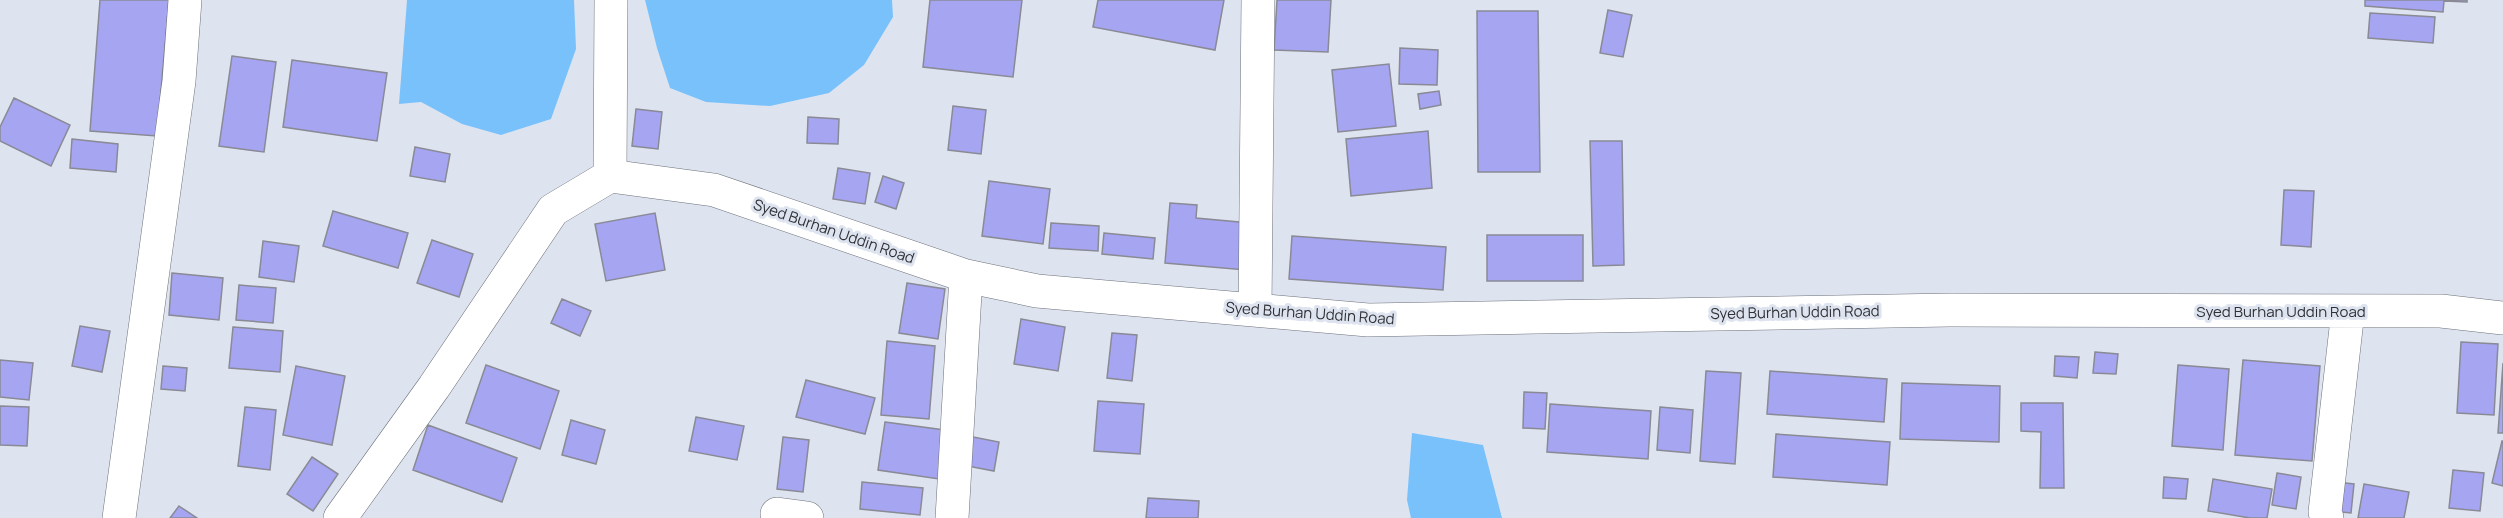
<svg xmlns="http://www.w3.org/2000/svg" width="2503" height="518" font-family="Manrope,sans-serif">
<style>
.water{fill:#79c1fb}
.building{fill:#a6a5f2;stroke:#898a95;stroke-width:1.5}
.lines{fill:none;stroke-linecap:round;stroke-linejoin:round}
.minor-casing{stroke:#6c717a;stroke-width:34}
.minor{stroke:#fff;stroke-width:33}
.labels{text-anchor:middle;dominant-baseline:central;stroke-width:6;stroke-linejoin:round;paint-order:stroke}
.street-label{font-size:15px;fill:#2e3035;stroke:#dee4ef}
</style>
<rect width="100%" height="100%" fill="#dee4ef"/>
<path class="water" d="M407,0H574L576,49L551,119L501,135L462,124L421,102L399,104Z
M645,0H892L893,17L864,65L829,93L770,106L706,102L670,88L657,48Z
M1412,433L1483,445L1502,518H1411L1407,500Z"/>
<path class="building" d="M100,0H169L157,136L90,131Z
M930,0H1022L1013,77L923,67Z
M1098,0H1224L1215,50L1093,27Z
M1277,0H1331L1328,52L1274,50Z
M2365,0H2467V2L2444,1L2443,12L2365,6Z
M1608,10L1632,15L1623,57L1600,53Z
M1477,11H1538L1540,172H1478Z
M2370,13L2435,17L2433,43L2368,38Z
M1400,48L1438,50L1437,85L1399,84Z
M232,56L276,62L264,152L219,146Z
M292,60L387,73L377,141L283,127Z
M1389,64L1396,126L1338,132L1332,70Z
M1439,91L1441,105L1420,109L1418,94Z
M14,98L70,125L51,166L0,141V127Z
M953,106L986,110L981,154L948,150Z
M636,109L662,112L658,149L632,146Z
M808,117L839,119L838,144L807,143Z
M1428,131L1432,188L1351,196L1346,139Z
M72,139L118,144L116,172L70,168Z
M1590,141H1622L1624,265L1593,266Z
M415,147L450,154L445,182L410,176Z
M838,168L870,173L865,204L833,199Z
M883,176L904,183L896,209L875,202Z
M989,181L1050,189L1043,244L982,236Z
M2284,190L2314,191L2311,247L2281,245Z
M1170,203L1197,205L1196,218L1250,223L1246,270L1165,263Z
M333,211L408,233L398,268L323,246Z
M655,213L665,270L606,281L595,224Z
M1051,223L1099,226L1098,251L1049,248Z
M1104,233L1155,238L1153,259L1102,254Z
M1487,235H1583V281H1487Z
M1292,236L1446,247L1443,290L1289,279Z
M432,240L473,254L459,297L417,283Z
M263,241L299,246L294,282L259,277Z
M172,273L223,278L219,320L169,315Z
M907,283L945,289L938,339L899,333Z
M239,285L276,288L273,323L236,320Z
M562,299L591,311L580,336L551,323Z
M1021,319L1065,327L1058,371L1014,364Z
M80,326L110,331L102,372L72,366Z
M233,327L283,331L280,372L229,368Z
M1112,333L1137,335L1132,381L1107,378Z
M887,341L935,346L929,419L881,415Z
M2461,342L2498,344L2494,415L2457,413Z
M2095,352L2118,354L2116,374L2093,373Z
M2055,356L2079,357L2077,378L2054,376Z
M0,360L33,363L29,400L0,397Z
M2243,360L2320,366L2312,461L2235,455Z
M2503,363V433H2498Z
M486,365L559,391L540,449L466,423Z
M2178,365L2229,369L2223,450L2172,446Z
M163,366L187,368L185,391L161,389Z
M296,366L345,376L332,445L283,435Z
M1706,371L1741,373L1735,464L1700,461Z
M1770,371L1887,379L1884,422L1767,414Z
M806,380L875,398L865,434L796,417Z
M1902,383L2000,386L1999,442L1900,439Z
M1524,392L1547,393L1545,429L1523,428Z
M1098,401L1144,404L1140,454L1094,451Z
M2021,403H2063L2064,488H2040L2041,432L2021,431Z
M1550,404L1651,411L1648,459L1547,452Z
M0,406L29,407L27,446L0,445Z
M245,407L276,410L270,470L238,466Z
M1660,407L1693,410L1690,453L1657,450Z
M696,417L744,426L737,460L689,451Z
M571,420L605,430L596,464L562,455Z
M885,422L952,431L946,480L878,470Z
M428,425L517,458L502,502L413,470Z
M1776,434L1890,442L1887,485L1773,477Z
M968,436L999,442L994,471L962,465Z
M783,437L809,440L803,492L777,489Z
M2502,441H2503V486L2492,483Z
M312,457L338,474L313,511L287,494Z
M2453,470L2484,473L2480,511L2449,508Z
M2277,473L2301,477L2296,509L2272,505Z
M2164,477L2188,479L2186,499L2163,498Z
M2213,479L2272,489L2267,518H2250L2208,511Z
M862,482L923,488L920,515L860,509Z
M2336,482L2354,484L2351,513L2332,511Z
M2364,484L2409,492L2404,518H2358Z
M1148,498L1199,501L1198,518H1146Z
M179,506L197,518H170Z"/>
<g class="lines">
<defs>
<path id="minor" d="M610,176L611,0
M1255,310L1258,0
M777,514L807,518
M119,518L179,81L185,0
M340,518L434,387L553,210L610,176L714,190L966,276L1037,291L1368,320L1950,310L2441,311L2503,318
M952,518L966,276
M2327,518L2325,512L2348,311"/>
</defs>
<use href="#minor" class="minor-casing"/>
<use href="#minor" class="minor"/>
</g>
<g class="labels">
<g class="street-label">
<text transform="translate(834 231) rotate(19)">Syed Burhan Uddin Road</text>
<text x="2281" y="311">Syed Burhan Uddin Road</text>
<text transform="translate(1795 312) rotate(-1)">Syed Burhan Uddin Road</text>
<text transform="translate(1310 313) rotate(4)">Syed Burhan Uddin Road</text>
</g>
</g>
</svg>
